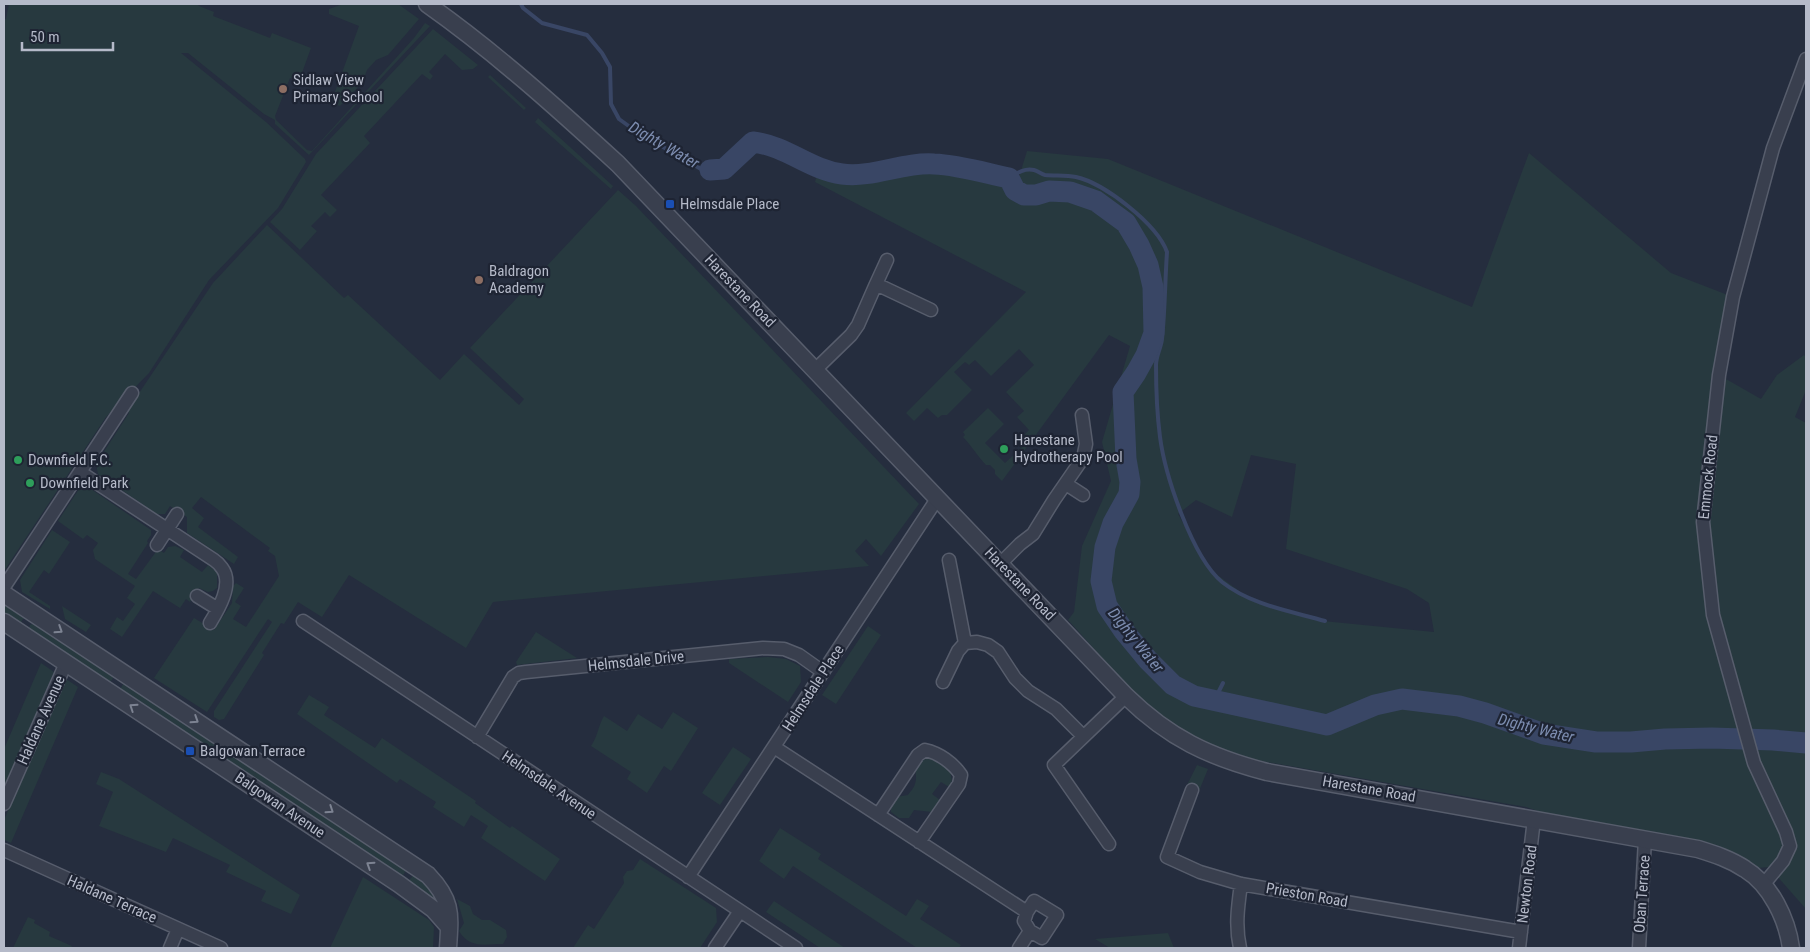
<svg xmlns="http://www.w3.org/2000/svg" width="1810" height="952" font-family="'Roboto Condensed',sans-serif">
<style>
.green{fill:#27393f;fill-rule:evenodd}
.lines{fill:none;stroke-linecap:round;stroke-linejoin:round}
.stream{stroke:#394665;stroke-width:4}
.river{stroke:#394665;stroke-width:21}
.minor-casing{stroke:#575d6c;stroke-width:15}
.tertiary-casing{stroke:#575d6c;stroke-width:19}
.minor{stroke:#393f4e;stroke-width:12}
.tertiary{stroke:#393f4e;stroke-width:16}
.oneway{stroke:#7d8392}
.education-dot{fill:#8d6e63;stroke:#1e2433;stroke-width:2}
.transit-dot{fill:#1a4fb4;stroke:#1e2433;stroke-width:2}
.leisure-dot{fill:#2e9e5b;stroke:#1e2433;stroke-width:2}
.labels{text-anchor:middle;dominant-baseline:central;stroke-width:4.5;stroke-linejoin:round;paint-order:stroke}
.poi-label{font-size:15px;fill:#b5bac9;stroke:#1e2433;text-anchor:start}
.street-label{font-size:15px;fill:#b5bac9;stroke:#1e2433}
.water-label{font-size:16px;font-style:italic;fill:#7d8db0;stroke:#1e2433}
</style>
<rect width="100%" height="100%" fill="#252d3e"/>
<path class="green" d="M9,4H197L199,6L214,12L213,16L270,38L272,33L311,48L299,81L290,78L275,116L276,120L307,150L312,151L414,38L425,23L430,26L309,155L275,124V120L264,114L188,53H181L266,122L305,159L306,162L278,208L209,280L149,373L106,417L4,571V19H6Z
M343,4H398L419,19L388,55L376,60L367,70L362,83L340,106L331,103L359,26L329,14V9Z
M433,29L478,65L473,69L462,70L445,54L429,72L433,76L430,80L422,74L364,136L370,143L321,195L337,210L330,217L325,212L311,226L317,231L300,250L270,222L282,209L316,154Z
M490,75L526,108L524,110L488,77Z
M538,118L613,186L611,189L535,122Z
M1027,151L1108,159L1472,307L1529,153L1671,273L1733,297L1719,375L1761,399L1777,375L1804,355L1806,357V390L1795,417L1806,423V909L1769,867L1758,868L1556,817L1526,807L1255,760C1223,750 1188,738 1161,717C1128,690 1097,651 1068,620L1074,612L1082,546L1111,481L1102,442L1130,346L1109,335L1002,481L995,474V470L990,465H986C977,456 972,446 963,437L965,435L963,432L988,408L1004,424L985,443L1005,463L1025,444L1020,439L1029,430L1017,417L1024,411L1006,392L1034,365L1019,349L991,376L975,360L969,365L965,362L954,372L972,390L947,415H942L938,418L927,408L914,421L906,413L1026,292L815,182L819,168L843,174L933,164L1015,190ZM1251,455L1296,464L1286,549L1407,589L1429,603L1434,632L1323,621L1250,599L1208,568L1178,514L1196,500L1232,517Z
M618,190L636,206L919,504L881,556L866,539L855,551L869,566L493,602L466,648L349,575L322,617L298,602L284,624L281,623L262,653L264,655L224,719L219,720L214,717V711L272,622L268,619L207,712L154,678L194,618L214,630L232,603L233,586L236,583L244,588L235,602L241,606L233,619L246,627L279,576L275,556L268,551L270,548L201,497L192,508L204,518L198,527L238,557L234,564L187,533V517L170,506L165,514H157L98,474L96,464L129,413L127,411L213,283L267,225L344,298L348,295L440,380L464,354L519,405L524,399L470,348Z
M88,487L151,530V535L147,541L148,543L128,574L136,579L158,549L164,553L168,547L175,546L184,550L180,557L202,572L208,565L217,572V588L213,591L208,592L199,588L190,602L186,599L180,608L153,591L122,637L110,629L117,617L123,621L135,604L127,598L135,586L95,559L93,550L98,543L87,535L83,539L58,521L79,489Z
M52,530L70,542L49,574L44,570L29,592L50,606V609L22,592L20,580Z
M4,599L29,615L22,620L20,629L4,618Z
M62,606L91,625L86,632L65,619Z
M36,622L114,675L112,680L107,683L28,632L30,625Z
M868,626L881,635L836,704L822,695Z
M536,632L577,658L517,665L516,662Z
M768,657L786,659L800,666L801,682L788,702L729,663V659Z
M41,663L54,672L4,787V749Z
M66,679L78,687L11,843L4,840V820Z
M124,683L406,869L404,874L400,877L121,696L120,689Z
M309,695L329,707L324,715L375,748L382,738L476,801L475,803L510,828L512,826L560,859L545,881L481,838L488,826L471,815L464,827L433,807L436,802L400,779L397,783L297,714Z
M673,712L698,728L671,771L664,766L647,793L627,779L631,772L591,746C598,736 598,726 604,716L627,731L638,714L662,729Z
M733,747L751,759L720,805L702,793Z
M926,759H933L950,770L952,781L949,787L941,782L932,794L940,800L932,812L914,810L909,818H899L891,812V804L896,797L908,795C910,792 914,788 915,784C919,772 909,767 926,759Z
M1197,765L1208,769L1199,791L1187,785Z
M101,772L119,779L300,895L291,914L261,901L266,891L226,872L230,865L173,838L166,852L99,826L113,792L96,784Z
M780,828L821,854L818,859L906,916L917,899L929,906L920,919L961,945L959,948H917L793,866L784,879L759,861Z
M640,859L716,908L717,922L700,948H573L588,925L594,929L624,883L623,877L627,871L633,870Z
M415,870L430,881L446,912L406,883L412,877Z
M363,877L429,920L434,927L433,948H330Z
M457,899L470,906L473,914L482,920H490L506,930L507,937L503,944C485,944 470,949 459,931L464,923Z
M774,901L845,948H820L766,912Z
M28,917L35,920L34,923L50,932L49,936L72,946L71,948H13Z
M1168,933L1174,948H1110L1095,939Z"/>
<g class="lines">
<path class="stream" d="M521,4L523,8L542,23L587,35L602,53L610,67L611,104L619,119L637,132L670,151L701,169L710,170
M1009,178C1017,173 1024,168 1034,170C1038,171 1041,174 1045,175C1055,176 1066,175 1076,177C1104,183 1157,224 1167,252C1165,281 1165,310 1162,339C1161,348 1156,356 1156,365C1156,388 1157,414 1160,437C1165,475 1192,557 1222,582C1251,605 1290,611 1325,621
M1215,699L1223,683"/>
<path class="river" d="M710,170L724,169L753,142C787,146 810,170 842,174C873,178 903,162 934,164C959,165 985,173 1009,178L1015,190L1024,195H1036L1049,191L1070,192L1096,201L1126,223L1139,245L1148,265L1153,287L1154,333L1146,355L1136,373L1123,392L1126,459L1130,482L1129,494L1113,523L1105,547L1101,581L1107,606L1124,631L1148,660L1173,685L1194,696L1327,725L1375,705L1402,699L1459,706L1485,713L1544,734L1596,742H1631L1665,739L1712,738L1773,740L1806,743"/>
<defs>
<path id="minor" d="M876,284L887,260
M815,370L851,335L858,325L876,284L931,310
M80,472L214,560C217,562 220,565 222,568C234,584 218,610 210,623
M1066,484L1083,495
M157,545L177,514
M949,560L965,643
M1000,564L1020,544L1033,534L1054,500L1083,458L1086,444L1082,415
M4,587L132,393
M197,596L218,609
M303,621L796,948
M943,682L958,651L965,643L977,642L988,645L998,652L1015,678L1028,691L1056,709L1083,736
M477,737L513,677L519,673L526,672L763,648L784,649L799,655L823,672
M774,747L1027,912L1024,921L1030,931L1019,948
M1192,790L1167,857L1200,872L1241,884L1521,932
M4,804L66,663
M878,815L918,755L925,750C939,753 953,763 961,775L959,784L919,842
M1109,844L1054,765L1126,696
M4,850L221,948
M688,877L937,499
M1763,885L1783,861L1790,846L1786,832L1754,763L1713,615L1703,522L1719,375L1733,297L1773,148L1806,59
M1027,912L1034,901L1057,915L1042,938L1030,931
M170,948L178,929
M715,948L740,911
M1240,948C1235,926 1238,906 1241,884
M1519,948L1534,819
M1639,948L1645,839"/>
<path id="tertiary" d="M427,4C495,52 557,108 618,164L1126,696C1169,738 1209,757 1267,772L1698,849C1714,854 1730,859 1745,869C1771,885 1787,919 1791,948
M4,594L428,875C453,901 450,915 448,948
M4,622L399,884L433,909L449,927"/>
</defs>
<use href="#minor" class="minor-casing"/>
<use href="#tertiary" class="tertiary-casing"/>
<use href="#minor" class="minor"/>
<use href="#tertiary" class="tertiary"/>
</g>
<defs><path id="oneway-chevron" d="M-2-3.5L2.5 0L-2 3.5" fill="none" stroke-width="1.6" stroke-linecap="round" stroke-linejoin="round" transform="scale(1.25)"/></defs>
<g class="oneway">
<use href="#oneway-chevron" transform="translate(59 630) rotate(33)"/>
<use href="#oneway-chevron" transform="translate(133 707) rotate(-146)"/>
<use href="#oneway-chevron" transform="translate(195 720) rotate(33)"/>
<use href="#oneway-chevron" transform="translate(330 810) rotate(34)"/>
<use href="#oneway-chevron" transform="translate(370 865) rotate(-147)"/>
</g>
<g class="education-dot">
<circle cx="283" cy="89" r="5"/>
<circle cx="479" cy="280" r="5"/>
</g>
<g class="transit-dot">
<rect x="665" y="199" width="10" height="10" rx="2.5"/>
<rect x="185" y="746" width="10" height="10" rx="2.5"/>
</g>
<g class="leisure-dot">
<circle cx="1004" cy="449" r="5"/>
<circle cx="18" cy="460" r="5"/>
<circle cx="30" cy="483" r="5"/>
</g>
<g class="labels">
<g class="poi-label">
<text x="293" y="80">Sidlaw View<tspan x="293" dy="17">Primary School</tspan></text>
<text x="680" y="204">Helmsdale Place</text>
<text x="489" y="271">Baldragon<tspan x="489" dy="17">Academy</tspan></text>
<text x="1014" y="440">Harestane<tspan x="1014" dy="17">Hydrotherapy Pool</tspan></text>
<text x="28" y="460">Downfield F.C.</text>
<text x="40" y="483">Downfield Park</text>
<text x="200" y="751">Balgowan Terrace</text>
</g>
<g class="street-label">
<text transform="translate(740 291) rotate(46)">Harestane Road</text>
<text transform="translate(1708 477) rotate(-84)">Emmock Road</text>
<text transform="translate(1020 584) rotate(46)">Harestane Road</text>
<text transform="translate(636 661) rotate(-6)">Helmsdale Drive</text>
<text transform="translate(813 688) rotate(-57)">Helmsdale Place</text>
<text transform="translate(41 720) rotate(-66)">Haldane Avenue</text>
<text transform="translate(549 785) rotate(34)">Helmsdale Avenue</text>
<text transform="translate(1369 789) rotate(10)">Harestane Road</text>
<text transform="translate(280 805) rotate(34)">Balgowan Avenue</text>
<text transform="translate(1527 884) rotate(-83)">Newton Road</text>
<text transform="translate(1642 894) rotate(-86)">Oban Terrace</text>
<text transform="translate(1307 895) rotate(10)">Prieston Road</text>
<text transform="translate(112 899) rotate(24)">Haldane Terrace</text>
</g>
<g class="water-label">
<text transform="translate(664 145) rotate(30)">Dighty Water</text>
<text transform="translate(1136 640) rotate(51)">Dighty Water</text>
<text transform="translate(1536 728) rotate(14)">Dighty Water</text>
</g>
</g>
<rect width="1810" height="952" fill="none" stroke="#b5bac9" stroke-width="10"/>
<path d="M22 42v8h91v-8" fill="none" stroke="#b5bac9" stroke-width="2.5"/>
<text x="30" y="42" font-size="15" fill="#b5bac9" stroke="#1e2433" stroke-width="4" paint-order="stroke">50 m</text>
</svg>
